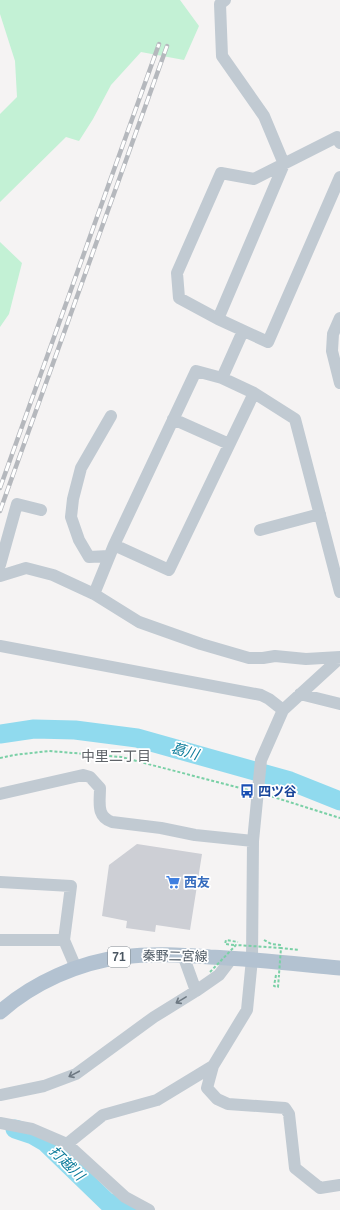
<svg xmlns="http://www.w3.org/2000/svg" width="340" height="1210" font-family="Helvetica,'Noto Sans JP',sans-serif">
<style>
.green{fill:#c3f1d5}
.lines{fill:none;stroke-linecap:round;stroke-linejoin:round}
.river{stroke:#90daee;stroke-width:19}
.building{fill:#cdcfd5}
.path{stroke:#7ad0a6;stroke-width:2;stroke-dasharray:3 2;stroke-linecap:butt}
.minor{stroke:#c1cad2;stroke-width:12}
.major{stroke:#b3c2d1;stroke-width:15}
.rail-casing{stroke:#b5b8bd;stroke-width:4.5}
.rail{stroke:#fff;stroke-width:3;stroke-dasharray:9;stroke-linecap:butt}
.path-bridge{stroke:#7ad0a6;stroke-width:2;stroke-dasharray:3 2;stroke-linecap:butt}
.oneway{stroke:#6e7983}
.labels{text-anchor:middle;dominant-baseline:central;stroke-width:3.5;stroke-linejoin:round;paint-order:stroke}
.shield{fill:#fff;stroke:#808990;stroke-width:1}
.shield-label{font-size:12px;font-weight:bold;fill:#4a5661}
.transit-label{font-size:13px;font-weight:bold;fill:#164399;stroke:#fff;text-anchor:start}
.shop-label{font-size:13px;font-weight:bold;fill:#366cbe;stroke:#fff;text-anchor:start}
.street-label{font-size:13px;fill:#4a5661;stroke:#fff}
.water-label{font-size:14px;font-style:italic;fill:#0c7c9b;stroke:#fff}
.neighbourhood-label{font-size:14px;fill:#5f6368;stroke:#fff}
</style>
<rect width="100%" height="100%" fill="#f5f3f3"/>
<path class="green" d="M0,0H180L199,26L184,60L141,52L111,85L93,119L79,141L66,137L0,202V114L17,97L15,61L0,14Z
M0,242L22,263L9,314L0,327Z"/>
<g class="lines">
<path class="river" d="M0,734L34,729L75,730L137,738L290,781L340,801
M15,1129L33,1135L45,1142L107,1202L129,1210"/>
</g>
<path class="building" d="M137,844L202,854L190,930L156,925L155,932L126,928L127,921L102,916L109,865Z"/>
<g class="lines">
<path class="path" d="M0,758L14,755L49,751L121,757L248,790
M267,795L340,818
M264,940L271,944L281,945V948L299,950
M234,945L225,944L226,940L238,942
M276,975L274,986L278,987L279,975"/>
<path class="minor" d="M340,143L337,137L254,179L221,173L177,273L179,298L218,319L268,342L340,177
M340,318L333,334L332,351L340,383
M218,319L284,164L264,116L222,56L220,4L225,0
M222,378L243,331
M173,419L229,444
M260,530L320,514
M114,545L169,570L254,393
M109,556L89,557L79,540L71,517L73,499L81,468L111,416
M0,565L17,504L41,510
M0,576L26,568L53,575L94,594L139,622L201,644L249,658H263L275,656L306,659L340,657
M94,594L114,545L196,371L222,378L254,393L295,419L340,592
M0,646L261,695L269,699L283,710
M340,658L283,710L261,760L253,841L252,959L247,1010L213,1066L207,1088L217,1099L228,1104L285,1108L289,1114L295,1168L320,1188L340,1185
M300,694L340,704
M0,794L83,775L90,777L100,788C100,803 96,816 112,822L161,828L195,835L253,841
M0,882L71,886L64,940L76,968
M0,940H64
M183,955L196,991
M0,1095L44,1086L76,1074L154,1017L196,991L219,975L232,958
M0,1123L32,1129L67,1144L125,1197L149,1210
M67,1144L103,1115L157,1100L213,1066"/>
<path class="major" d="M0,1012C33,983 79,962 123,957C152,953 181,955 210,957C254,959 297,964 340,968"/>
<defs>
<path id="rail" d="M0,488L159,44
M0,511L167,46"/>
</defs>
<use href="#rail" class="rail-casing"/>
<use href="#rail" class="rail"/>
<path class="path-bridge" d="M210,972L236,945L281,948L279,974"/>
</g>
<defs><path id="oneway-shaft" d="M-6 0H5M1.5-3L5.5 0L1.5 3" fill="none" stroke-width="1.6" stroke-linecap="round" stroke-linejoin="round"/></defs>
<g class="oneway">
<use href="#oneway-shaft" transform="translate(181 1000) rotate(149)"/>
<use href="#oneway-shaft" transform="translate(74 1074) rotate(152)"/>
</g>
<defs>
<symbol id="bus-bare" viewBox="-9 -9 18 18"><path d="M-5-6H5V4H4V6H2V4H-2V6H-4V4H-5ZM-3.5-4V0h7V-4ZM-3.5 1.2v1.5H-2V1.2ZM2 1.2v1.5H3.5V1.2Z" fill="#1a4fb4" stroke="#fff" stroke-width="2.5" paint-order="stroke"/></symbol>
<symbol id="supermarket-bare" viewBox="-9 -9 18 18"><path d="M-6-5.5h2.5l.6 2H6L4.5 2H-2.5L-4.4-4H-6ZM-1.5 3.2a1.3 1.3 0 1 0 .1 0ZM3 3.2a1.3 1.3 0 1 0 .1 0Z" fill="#3f7fe0" stroke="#fff" stroke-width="2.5" paint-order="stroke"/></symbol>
</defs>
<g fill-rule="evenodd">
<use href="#bus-bare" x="237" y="781" width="20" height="20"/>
<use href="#supermarket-bare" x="163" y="872" width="20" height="20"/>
</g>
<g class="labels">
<rect class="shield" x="108" y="947" width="22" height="20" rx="3"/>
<g class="shield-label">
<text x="119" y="957">71</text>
</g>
<g class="transit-label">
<text x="258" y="791">四ツ谷</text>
</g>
<g class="shop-label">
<text x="184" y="882">西友</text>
</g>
<g class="street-label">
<text transform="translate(175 956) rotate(1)">秦野二宮線</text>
</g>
<g class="water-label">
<text transform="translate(185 751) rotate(16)">葛川</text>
<text transform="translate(67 1163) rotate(44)">打越川</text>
</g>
<g class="neighbourhood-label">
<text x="116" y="756">中里二丁目</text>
</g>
</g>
</svg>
